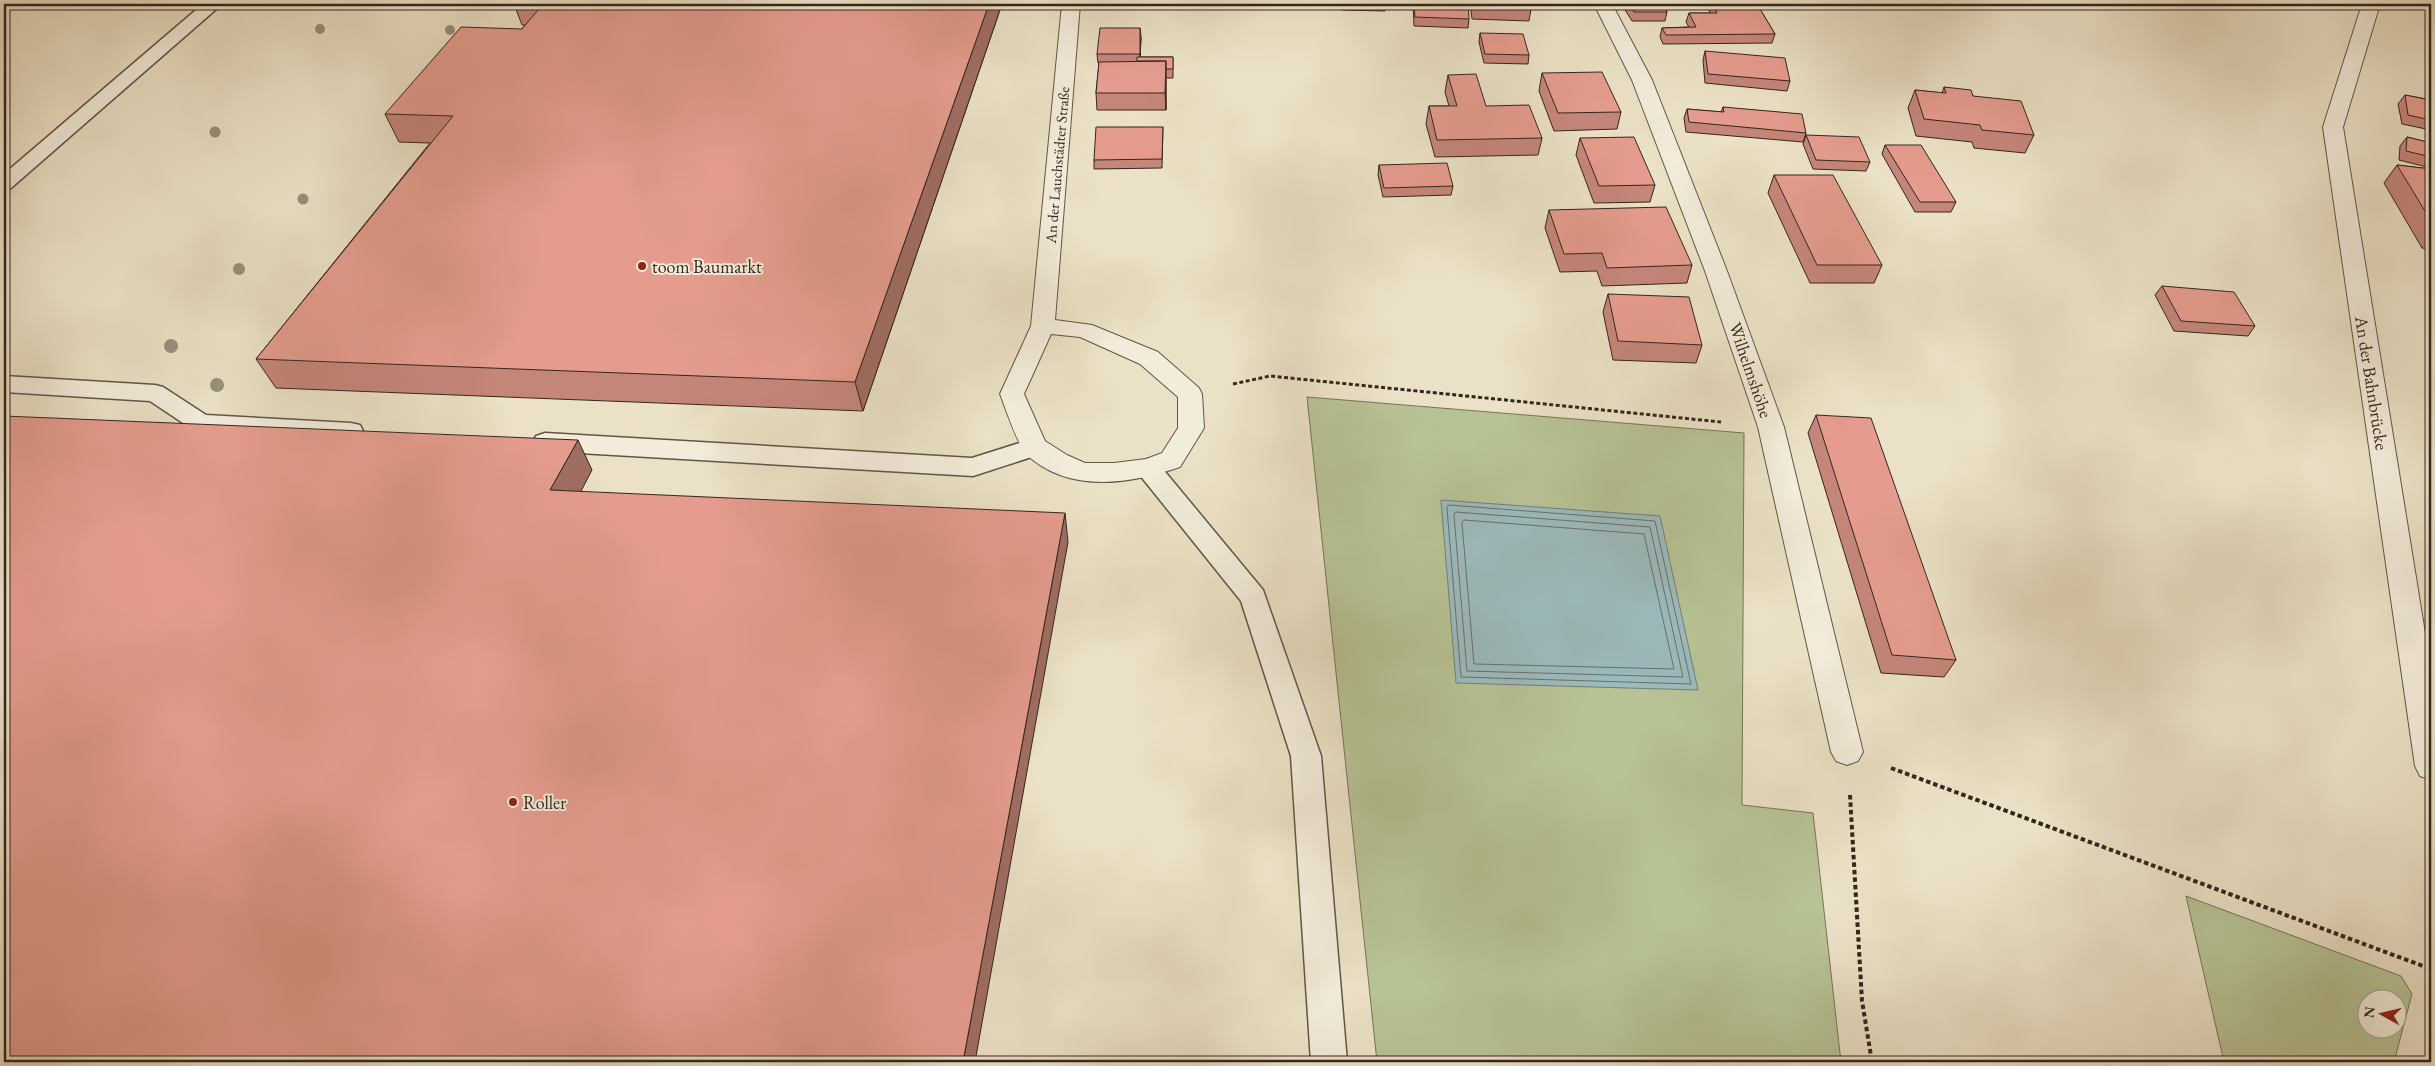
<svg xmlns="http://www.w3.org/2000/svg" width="2435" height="1066" font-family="'EB Garamond',serif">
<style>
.green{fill:#b7c395;stroke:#767459;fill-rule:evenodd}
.water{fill:#9cbbbe;stroke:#727f7e}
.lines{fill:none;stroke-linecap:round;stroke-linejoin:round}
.shore{stroke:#68706e;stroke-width:1}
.service-casing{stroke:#625547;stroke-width:3}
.minor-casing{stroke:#625547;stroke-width:2}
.path-far1{stroke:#34261d;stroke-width:3;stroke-dasharray:4 2.5;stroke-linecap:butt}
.path{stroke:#34261d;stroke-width:4;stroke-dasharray:4.5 3;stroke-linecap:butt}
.service{fill:#f2ecda;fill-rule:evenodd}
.minor{fill:#f2ecda;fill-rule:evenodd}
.tree{fill:#98907a}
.wall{fill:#c5867a;stroke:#34261d}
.shaded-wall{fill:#a06d63;stroke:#34261d}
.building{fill:#e59c8e;stroke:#34261d}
.poi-dot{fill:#8f2418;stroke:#f2ecda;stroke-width:2}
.labels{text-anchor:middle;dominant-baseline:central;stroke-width:4;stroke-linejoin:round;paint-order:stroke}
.far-street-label{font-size:15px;fill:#34261d;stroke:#f2ecda}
.poi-label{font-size:18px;fill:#34261d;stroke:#f2ecda;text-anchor:start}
.street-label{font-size:18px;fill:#34261d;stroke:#f2ecda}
</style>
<rect width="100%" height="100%" fill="#ebe1c6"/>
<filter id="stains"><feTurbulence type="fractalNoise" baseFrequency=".004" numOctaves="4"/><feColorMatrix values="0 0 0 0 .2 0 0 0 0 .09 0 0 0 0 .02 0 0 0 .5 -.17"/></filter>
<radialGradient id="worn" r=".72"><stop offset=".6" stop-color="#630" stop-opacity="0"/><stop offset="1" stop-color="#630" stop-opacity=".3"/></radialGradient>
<path class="green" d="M1307,397L1744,433L1742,805L1813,813L1841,1062H1377Z
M2186,896L2401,976L2412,994L2394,1062H2224ZM2368,998H2398V1028H2368Z"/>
<path class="water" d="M1441,500L1660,516L1698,690L1456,683Z"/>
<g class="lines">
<path class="shore" d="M1449,505L1655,521L1691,684L1461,677L1447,508Z
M1456,512L1650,527L1683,677L1467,671L1454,515Z
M1464,520L1644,534L1674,669L1474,664L1462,523Z"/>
<defs>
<path id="service" d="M203,4H222L11,188L4,190V174Z
M4,376L155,385L163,387L206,415L351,423L360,425L363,431L360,437L351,439L201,431L192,429L150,401L4,392Z
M545,433L972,458L1035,438L1044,441L1047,447L1044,453L973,476L545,451L536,448L533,442L536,436Z
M1148,459L1157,462L1263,590L1321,756L1347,1062H1311L1291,756L1241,601L1139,474L1135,468L1139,462Z"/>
<path id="minor" d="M1062,4H1080L1055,320L1092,325L1158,352L1199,388L1202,394L1204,428L1180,467C1131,484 1068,494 1026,454C1018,445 1005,407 1000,394L1031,326ZM1051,334L1080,337L1140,364L1178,397V428L1162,453L1146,459L1114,463H1085L1067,455L1045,441L1024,394Z
M1594,4H1612L1652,80L1727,271L1784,427L1863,752L1858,761L1847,765L1836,761L1831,752L1758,427L1705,271L1632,80Z
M2362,4H2380L2343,127L2431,670V780L2420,776L2415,766L2323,127Z"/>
</defs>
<use href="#service" class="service-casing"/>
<use href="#minor" class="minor-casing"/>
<path class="path-far1" d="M1233,384L1270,376L1721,422"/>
<path class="path" d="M1891,768L2431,969
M1850,795L1862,1001L1872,1062"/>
<use href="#service" class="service"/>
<use href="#minor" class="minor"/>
</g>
<g class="tree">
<circle cx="320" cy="29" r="5"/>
<circle cx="450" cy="30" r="5"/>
<circle cx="215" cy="132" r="5.5"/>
<circle cx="303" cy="199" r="5.5"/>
<circle cx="239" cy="269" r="6"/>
<circle cx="171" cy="346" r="7"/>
<circle cx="217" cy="385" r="7"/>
</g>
<path class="wall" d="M514,4H1002L863,411L276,388L256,359L430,143L399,142L385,114L522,29L525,25H522Z
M1342,4H1385V11L1342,10Z
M1413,4H1454L1469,19L1468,28L1414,26Z
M1470,4H1532L1529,21L1472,19Z
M1622,4H1757L1775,34L1772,43L1663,44L1660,37L1662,28L1689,27L1686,22L1689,13H1710L1708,8L1709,4L1664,5L1667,12L1665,21H1632L1624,8L1625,5H1622Z
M1480,33L1529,55L1528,64L1484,63L1479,42Z
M1141,37L1140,57H1173V78H1166V110H1097L1096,93L1099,63H1098L1097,54Z
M1705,51L1790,81L1787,91L1705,83L1703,60Z
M1542,73L1621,112L1617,129L1554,131L1539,91Z
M1448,75L1486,106L1542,138L1538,155L1435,157L1426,124L1429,106H1449L1445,92Z
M1944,87L1973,96L2034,135L2025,153L1974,148L1972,142L1916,136L1908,108L1915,90L1942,93Z
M2405,95L2431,100V130L2402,124L2398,104Z
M1723,107L1806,133L1803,142L1686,132L1684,118L1687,109L1721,112Z
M1163,127L1162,168L1094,169V160Z
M1806,135L1870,162L1866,171L1813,169L1803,144Z
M2407,137L2431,143V168L2399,160L2400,146Z
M1580,138L1655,185L1650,202L1594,203L1576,155Z
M1885,145L1956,202L1951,212H1915L1882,154Z
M1379,165L1453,186L1451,195L1383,197L1378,175Z
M2397,165L2431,169V249L2422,248L2384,183Z
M1774,175L1882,265L1874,283H1810L1768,193Z
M1549,210L1692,265L1687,283L1602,286L1597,271L1560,272L1545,228Z
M2162,286L2255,326L2248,336L2174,331L2155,295Z
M1608,294L1702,345L1696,363L1613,360L1603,312Z
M1816,415L1956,660L1944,677L1881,673L1808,433Z"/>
<path class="shaded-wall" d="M989,4H1002L863,411L855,382Z
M1140,28L1141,37L1140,63Z
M1166,61V110L1165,93Z
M578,440L592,470L566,520L550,490Z
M1065,513L1068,542L975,1062H963Z"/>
<path class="building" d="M543,4H989L855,382L256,359L453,116L385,114L461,27L522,29Z
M1414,4H1468L1469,19L1415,17Z
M1629,4H1663L1667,12H1634Z
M1713,4H1757L1775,34L1666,35L1662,28L1696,27L1689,13H1717Z
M1100,28H1140V54H1097Z
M1480,33L1523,34L1529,55L1485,54Z
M1705,51L1785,58L1790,81L1708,74Z
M1137,57H1173V69H1166V61H1137Z
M1166,61L1165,93H1096L1099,62Z
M1602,72L1621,112L1558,113L1542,73Z
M1476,74L1486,106L1529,105L1542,138L1437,140L1429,106H1457L1448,75Z
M1944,87L1971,90L1973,96L2021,101L2034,135L1982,130L1980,125L1924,119L1915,90L1946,93Z
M2405,95L2431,100V120L2408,115Z
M1723,107L1802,114L1806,133L1689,122L1687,109L1724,112Z
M1096,127H1163L1162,159L1094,160Z
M1806,135L1859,137L1870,162L1816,160Z
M1634,137L1655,185L1599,186L1580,138Z
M2407,137L2431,143V157L2406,151Z
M1885,145H1921L1956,202H1920Z
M1447,163L1453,186L1384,188L1379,165Z
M2397,165L2431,169V221Z
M1774,175H1833L1882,265H1817Z
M1666,207L1692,265L1607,268L1602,253L1564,254L1549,210Z
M2162,286L2234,292L2255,326L2181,321Z
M1608,294L1689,297L1702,345L1618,341Z
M1816,415L1871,418L1956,660L1892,655Z
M4,416L578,440L550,490L1065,513L963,1062H4Z"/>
<g class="poi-dot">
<circle cx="642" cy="266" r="5"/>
<circle cx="513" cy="802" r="5"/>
</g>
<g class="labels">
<g class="far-street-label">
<text transform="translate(1057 165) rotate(-85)">An der Lauchstädter Straße</text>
</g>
<g class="poi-label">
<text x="652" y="266">toom Baumarkt</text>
<text x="523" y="802">Roller</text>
</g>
<g class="street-label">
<text transform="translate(1751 370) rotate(71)">Wilhelmshöhe</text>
<text transform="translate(2372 383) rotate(81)">An der Bahnbrücke</text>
</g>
</g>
<rect width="2435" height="1066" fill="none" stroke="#ebe1c6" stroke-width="20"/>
<rect x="5" y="5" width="2425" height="1056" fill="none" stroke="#34261d" stroke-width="2.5"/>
<rect x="10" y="10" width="2415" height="1046" fill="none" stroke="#34261d"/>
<g transform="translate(2382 1014) rotate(278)"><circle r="24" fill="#f2ecda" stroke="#a69d8e"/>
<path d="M0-4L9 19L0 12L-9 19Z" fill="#8f2418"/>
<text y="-8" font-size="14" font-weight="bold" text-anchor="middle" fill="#34261d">N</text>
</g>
<rect width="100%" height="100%" filter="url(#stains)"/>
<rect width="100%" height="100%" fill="url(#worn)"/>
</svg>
